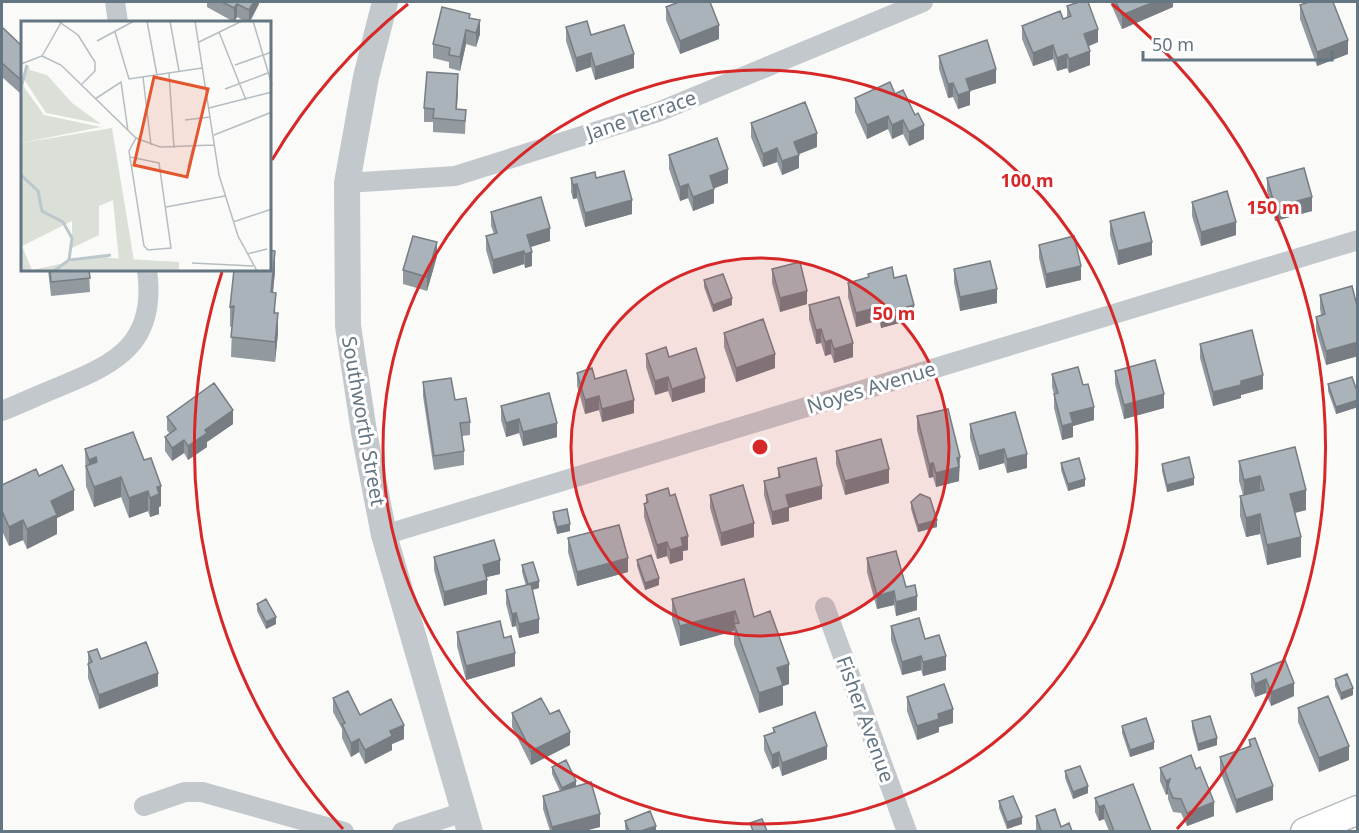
<svg xmlns="http://www.w3.org/2000/svg" width="1359" height="833" font-family="'Noto Sans',sans-serif">
<style>
.lines{fill:none;stroke-linecap:round;stroke-linejoin:round}
.secondary-casing{stroke:#b3babf;stroke-width:31}
.minor{stroke:#c3c8cc;stroke-width:20}
.tertiary{stroke:#c3c8cc;stroke-width:26}
.secondary{stroke:#fff;stroke-width:28}
.wall{fill:#929a9f}
.shaded-wall{fill:#777d82}
.building{fill:#aab3b9;stroke:#777d82;stroke-width:1.5}
.ring{fill:none;stroke:#d62828;stroke-width:3}
.labels{text-anchor:middle;dominant-baseline:central;stroke-width:6;stroke-linejoin:round;paint-order:stroke}
.street-label{font-size:20px;fill:#657683;stroke:#fff}
.inset-river{fill:none;stroke:#bbc7cb;stroke-width:3}
.inset-road{fill:none;stroke:#b5bdc2;stroke-width:1.5}
.view{fill:#e4572e;fill-opacity:0.15;stroke:#e4572e;stroke-width:3}
.inset-edge{fill:none;stroke:#657683;stroke-width:3}
.centre{fill:#d62828;stroke:#fff;stroke-width:3}
.ring-label{font-size:18px;text-anchor:middle;font-weight:bold;fill:#d62828;stroke:#fff;stroke-width:6;stroke-linejoin:round;paint-order:stroke}
</style>
<rect width="100%" height="100%" fill="#fafaf8"/>
<g class="lines">
<defs>
<path id="secondary" d="M1305,832L1358,810"/>
</defs>
<use href="#secondary" class="secondary-casing"/>
<path class="minor" d="M115,2L118,22
M347,183L455,176L658,112L923,2
M2,411C22,403 41,394 61,386C118,363 157,342 147,270
M384,535L1358,240
M825,607L907,832
M144,806L185,792H202L344,832
M402,832L464,812"/>
<path class="tertiary" d="M385,2L366,77L347,183L348,326L364,432L384,535L470,832"/>
<use href="#secondary" class="secondary"/>
</g>
<path class="wall" d="M207,2H259V4L250,22H246L237,17L234,22L207,7Z
M1110,2H1173V7L1122,29Z
M1300,5L1348,54L1317,66L1300,19Z
M1067,6L1098,42L1089,46L1090,65L1069,73L1067,68L1057,71L1053,59L1033,66L1022,39V26L1063,19L1067,18Z
M666,7L719,39L680,54L666,20Z
M470,18L480,34L476,47L466,44L460,71L449,68V62L433,58V44Z
M2,27L22,46V95L2,77Z
M566,27L591,35L634,68L595,80L591,67L576,72L566,41Z
M939,56L996,83L970,91V105L958,109L953,97L948,98L939,69Z
M458,88L457,109L466,110L465,134L433,132V122H424V108Z
M895,94L924,139L909,146L903,134L892,139L888,129L867,139L855,112V98Z
M751,123L817,147L799,154V168L782,175L777,162L763,167L751,137Z
M669,155L728,183L714,188V203L693,211L688,198L680,201L669,169Z
M571,178L632,214L585,227L577,198L573,199L571,192Z
M1267,178L1312,211L1275,221L1267,191Z
M1192,202L1236,235L1201,246L1192,216Z
M491,212L550,241L531,247L532,266L525,268L524,264L493,274L486,250V236L494,234L491,226Z
M1110,221L1152,255L1118,265L1110,235Z
M1039,245L1081,280L1046,288L1039,258Z
M437,256L427,291L403,284V270Z
M772,269L807,304L780,312L772,283Z
M954,269L997,303L960,311L954,283Z
M48,270H89L90,292L51,296Z
M275,271L273,292L278,333L275,362L231,357L232,326L230,327V307Z
M868,274L894,278L914,319L881,328L879,320L856,327L848,297V283L868,278Z
M704,280L732,305L713,312L704,287Z
M1320,295L1358,310V356L1326,365L1316,330V317L1321,315L1320,309Z
M809,305L853,357L834,363L831,354L825,356L821,343L816,344L809,319Z
M724,333L775,368L736,382L724,347Z
M1200,344L1263,389L1241,395V398L1213,406L1200,358Z
M646,354L669,357L705,392L672,402L668,391L655,395L646,367Z
M1115,371L1164,408L1124,419L1115,384Z
M577,373L595,379L634,413L602,422L599,410L585,414L577,386Z
M1052,374L1094,420L1073,426V437L1062,440L1054,408V394L1052,387Z
M423,382L455,400L470,422V435L462,436L464,451V465L434,470L423,396Z
M1328,384L1358,394V407L1336,414L1328,391Z
M501,406L557,437L523,446L519,433L506,437L501,420Z
M917,416L960,471H959V481L936,487L933,477L929,478L917,430Z
M167,417L233,424L207,442V447L188,460L184,453L172,461L165,451V437L170,434L167,430Z
M970,424L1027,468L1007,473L1004,463L979,470L970,438Z
M133,432L161,506L159,507V514L150,517L148,511L129,518L121,497L94,507L86,486L85,449Z
M836,451L889,483L845,495L836,464Z
M1239,461L1306,510L1295,513L1301,557L1267,565L1260,534L1246,537L1240,516V496L1243,495L1239,481Z
M1061,463L1085,486L1068,491L1061,470Z
M1162,464L1194,485L1167,492L1162,471Z
M778,468L822,499L789,508V521L772,525L764,495V481L778,478Z
M39,476L74,510L57,518V534L27,549L23,540L9,546L2,531V485Z
M646,495L688,550L683,551V560L670,564L667,556L657,559L644,517V504L646,503Z
M710,495L754,537L721,546L710,508Z
M911,502L937,527L918,532L911,509Z
M553,512L570,531L557,534L553,519Z
M568,538L628,572L577,586L568,552Z
M434,557L500,574L486,577L487,594L444,606L434,570Z
M867,558L906,587L917,610L896,616L894,605L877,609L867,572Z
M637,560L659,585L645,590L637,566Z
M522,565L539,588L532,590L539,633L519,638L516,626L512,627L506,604V590L526,586L522,572Z
M672,599L754,617L789,684L783,686V705L759,713L734,644V631L680,646L672,619Z
M257,604L276,624L266,629L257,611Z
M891,626L925,639L946,670L923,676L921,670L902,675L891,640Z
M457,632L504,638L515,666L466,680L457,646Z
M88,652L158,686L99,709L88,678Z
M1285,660L1294,696L1271,706L1266,693L1255,697L1251,687V674Z
M1335,679L1353,695L1341,700L1335,686Z
M907,697L953,723L939,727V732L917,740L907,711Z
M333,698L360,715L404,739L392,744V750L365,764L359,752L351,757L342,738V729L333,712Z
M1298,708L1349,760L1319,772L1298,722Z
M512,713L550,714L570,745L531,765L512,727Z
M1192,721L1217,745L1198,751L1192,728Z
M1122,726L1154,749L1130,757L1122,733Z
M773,728L827,759L782,776L779,766L772,769L764,750V736L773,733Z
M1249,740L1273,800L1236,813L1220,771V757L1249,747Z
M552,767L576,786L600,827L584,831H550L543,809V796L560,791L552,774Z
M1160,768L1214,816L1187,826L1181,813L1173,812L1168,799V794L1166,795L1160,781Z
M1065,771L1088,793L1073,799L1065,778Z
M1095,798L1151,831H1109L1104,819L1099,821L1095,812Z
M999,801L1022,824L1007,829L999,808Z
M1036,816L1061,827L1072,831H1036Z
M625,821L656,831H626L625,828Z"/>
<path class="shaded-wall" d="M254,2H259V4L249,22V10Z
M1154,2H1173V7L1122,29V15Z
M237,4V17L234,22V8Z
M480,20V34L476,47V33Z
M719,25V39L680,54V41Z
M1098,29V42L1084,48V34Z
M466,30V44L460,71V57Z
M1348,40V54L1317,66V52Z
M1053,45V59L1033,66V53Z
M1090,51V65L1069,73V59Z
M591,53V67L576,72V58Z
M634,54V68L595,80V67Z
M1067,54V68L1057,71V58Z
M996,69V83L970,91V105L958,109V95L966,79Z
M458,74V88L456,122V109Z
M953,83V97L948,98V84Z
M888,116V129L867,139V125Z
M903,120V134L892,139V125Z
M924,125V139L909,146V132Z
M817,133V147L794,156V142Z
M777,148V162L763,167V154Z
M799,155V168L782,175V161Z
M728,169V183L710,190V176Z
M577,184V198L573,199V185Z
M688,184V198L680,201V187Z
M714,189V203L693,211V197Z
M1312,197V211L1275,221V207Z
M632,200V214L585,227V213Z
M1236,222V235L1201,246V232Z
M550,228V241L527,248V235Z
M437,242V256L427,291V277Z
M1152,242V255L1118,265V251Z
M275,251V271L271,312V292Z
M524,251V264L493,274V260Z
M532,252V266L525,268V254Z
M1081,266V280L1046,288V274Z
M997,289V303L960,311V297Z
M807,291V304L780,312V298Z
M732,298V305L713,312V305Z
M914,305V319L881,328V314Z
M879,307V320L856,327V313Z
M278,313V333L275,362V342Z
M821,329V343L816,344V330Z
M831,340V354L825,356V342Z
M1358,342V356L1326,365V351Z
M853,343V357L834,363V349Z
M775,354V368L736,382V368Z
M1263,375V389L1241,395V398L1213,406V392L1241,381Z
M668,377V391L655,395V381Z
M705,378V392L672,402V389Z
M1164,394V408L1124,419V405Z
M599,396V410L585,414V400Z
M634,400V413L602,422V409Z
M1358,400V407L1336,414V407Z
M1094,407V420L1073,426V437L1062,440V426L1070,413Z
M233,410V424L207,442V447L188,460V446L205,430Z
M519,419V433L506,437V423Z
M557,423V437L523,446V432Z
M184,440V453L172,461V448Z
M1004,449V463L979,470V456Z
M1027,454V468L1007,473V459Z
M96,457V477L89,472V460Z
M960,457L959,481L936,487V473L957,458Z
M933,463V477L929,478V464Z
M889,469V483L845,495V481Z
M1260,476V496L1244,500V480Z
M121,477V497L94,507V487Z
M1194,478V485L1167,492V485Z
M1085,479V486L1068,491V484Z
M161,486V506L159,507V514L150,517V498L157,487Z
M822,486V499L789,508V521L772,525V512L786,495Z
M74,490V510L57,518V534L27,549V529L51,501Z
M1306,490V510L1290,514V494Z
M148,491V511L129,518V498Z
M1260,514V534L1246,537V518Z
M23,520V540L9,546V527Z
M937,520V527L918,532V525Z
M754,523V537L721,546V533Z
M570,524V531L557,534V527Z
M688,536V550L683,551V560L670,564V550L681,538Z
M1301,537V557L1267,565V545Z
M667,542V556L657,559V545Z
M628,558V572L577,586V572Z
M500,560V574L483,578V565Z
M659,578V585L645,590V583Z
M487,580V594L444,606V592Z
M539,581V588L528,591V584Z
M894,591V605L877,609V596Z
M917,596V610L896,616V602Z
M735,611L734,631L680,646V626Z
M516,613V626L512,627V614Z
M276,617V624L266,629V622Z
M539,619V633L519,638V624Z
M515,653V666L466,680V666Z
M921,656V670L902,675V662Z
M946,656V670L923,676V662Z
M789,664V684L783,686V705L759,713V693L777,668Z
M158,673V686L99,709V695Z
M1266,679V693L1255,697V684Z
M1294,683V696L1271,706V692Z
M1353,688V695L1341,700V693Z
M953,709V723L939,727V732L917,740V726L938,714Z
M404,725V739L392,744V750L365,764V750L390,731Z
M570,732V745L531,765V751Z
M1217,738V745L1198,751V744Z
M359,739V752L351,757V743Z
M1154,742V749L1130,757V750Z
M827,746V759L782,776V763Z
M1349,746V760L1319,772V758Z
M779,752V766L772,769V755Z
M1170,779L1168,786V794L1166,795V781Z
M576,781V788L562,795V788Z
M1088,786V793L1073,799V792Z
M1273,786V800L1236,813V800Z
M1214,802V816L1187,826V813Z
M1104,805V819L1099,821V807Z
M600,814V827L584,831H552V827Z
M1022,817V824L1007,829V822Z
M656,826V831H641Z"/>
<path class="building" d="M222,2H254L249,10L237,4L234,8Z
M679,2H710L719,25L680,41L666,7Z
M1079,2H1088L1098,29L1084,34L1090,51L1069,59L1067,54L1057,58L1053,45L1033,53L1022,26L1060,11L1063,19L1071,16L1067,6Z
M1116,2H1154L1122,15Z
M1309,2H1333L1348,40L1317,52L1300,5Z
M442,7L470,14L469,18L480,20L476,33L466,30L460,57L449,55L450,48L433,44Z
M587,21L591,35L624,25L634,54L595,67L591,53L576,58L566,27Z
M2,27L22,46V81L2,63Z
M987,40L996,69L966,79L970,91L958,95L953,83L948,84L939,56Z
M427,72L458,74L456,109L466,110L465,121L433,118L434,109L424,108Z
M890,82L895,94L903,90L915,115L918,113L924,125L909,132L903,120L892,125L888,116L867,125L855,98Z
M805,102L817,133L794,142L799,155L782,161L777,148L763,154L751,123Z
M717,138L728,169L710,176L714,189L693,197L688,184L680,187L669,155Z
M1304,168L1312,197L1275,207L1267,178Z
M624,171L632,200L585,213L577,184L573,185L571,178L595,172L596,178Z
M1227,191L1236,222L1201,232L1192,202Z
M541,197L550,228L527,235L532,252L525,254L524,251L493,260L486,236L497,233L491,212Z
M1144,212L1152,242L1118,251L1110,221Z
M413,236L437,242L427,277L403,270Z
M1074,236L1081,266L1046,274L1039,245Z
M270,250L275,251L271,292L276,293L274,313H278L275,342L231,337L234,306L230,307L234,270H270Z
M990,261L997,289L960,297L954,269Z
M800,262L807,291L780,298L772,269Z
M892,267L894,278L906,275L914,305L881,314L879,307L856,313L848,283L869,277L868,274Z
M50,270H89L90,278L51,282Z
M723,274L732,298L713,305L704,280Z
M1352,286L1358,310V342L1326,351L1316,317L1325,314L1320,295Z
M839,297L853,343L834,349L831,340L825,342L821,329L816,330L809,305Z
M763,319L775,354L736,368L724,333Z
M1252,330L1263,375L1241,381V385L1213,392L1200,344Z
M666,347L669,357L696,348L705,378L672,389L668,377L655,381L646,354Z
M1155,360L1164,394L1124,405L1115,371Z
M1078,367L1083,385L1088,384L1094,407L1070,413L1073,423L1062,426L1054,394L1058,393L1052,374Z
M592,368L595,379L626,370L634,400L602,409L599,396L585,400L577,373Z
M1352,377L1358,394V400L1336,407L1328,384Z
M451,378L455,400L466,398L470,422L460,423L464,451L434,456L423,382Z
M214,383L233,410L205,430L207,433L188,446L184,440L172,448L165,437L176,429L167,417Z
M549,393L557,423L523,432L519,419L506,423L501,406Z
M948,409L960,457L957,458L959,467L936,473L933,463L929,464L917,416Z
M1015,412L1027,454L1007,459L1004,449L979,456L970,424Z
M133,432L144,460L151,458L161,486L157,487L159,494L150,498L148,491L129,498L121,477L94,487L86,466L97,462L96,457L89,460L85,449Z
M881,439L889,469L845,481L836,451Z
M1295,447L1306,490L1290,494L1301,537L1267,545L1260,514L1246,518L1240,496L1264,490L1260,476L1244,480L1239,461Z
M1189,457L1194,478L1167,485L1162,464Z
M816,458L822,486L786,495L789,507L772,512L764,481L780,477L778,468Z
M1079,458L1085,479L1068,484L1061,463Z
M62,465L74,490L51,501L57,515L27,529L23,520L9,527L2,511V485L36,469L39,476Z
M743,485L754,523L721,533L710,495Z
M668,488L670,496L675,494L688,536L681,538L683,546L670,550L667,542L657,545L644,504L648,502L646,495Z
M920,494L930,498L937,520L918,525L911,502Z
M567,509L570,524L557,527L553,512Z
M619,525L628,558L577,572L568,538Z
M494,540L500,560L483,565L487,580L444,592L434,557Z
M896,551L906,587L915,585L917,596L896,602L894,591L877,596L867,558Z
M651,555L659,578L645,583L637,560Z
M533,562L539,581L528,584L522,565Z
M744,579L754,617L770,611L789,664L777,668L783,685L759,693L734,624L739,623L735,611L680,626L672,599Z
M531,584L539,619L519,624L516,613L512,614L506,590Z
M266,599L276,617L266,622L257,604Z
M919,618L925,639L939,635L946,656L923,662L921,656L902,662L891,626Z
M500,621L504,638L511,636L515,653L466,666L457,632Z
M146,642L158,673L99,695L88,664L92,662L88,652L97,649L101,659Z
M1285,660L1294,683L1271,692L1266,679L1255,684L1251,674Z
M1347,674L1353,688L1341,693L1335,679Z
M944,684L953,709L938,714L939,719L917,726L907,697Z
M348,691L360,715L391,699L404,725L390,731L392,736L365,750L359,739L351,743L342,724L345,723L333,698Z
M1328,696L1349,746L1319,758L1298,708Z
M541,698L550,714L559,710L570,732L531,751L512,713Z
M815,712L827,746L782,763L779,752L772,755L764,736L775,732L773,728Z
M1210,716L1217,738L1198,744L1192,721Z
M1146,718L1154,742L1130,750L1122,726Z
M1255,738L1273,786L1236,800L1220,757L1251,746L1249,740Z
M1191,755L1196,769L1200,767L1214,802L1187,813L1181,799L1173,798L1168,786L1170,779L1166,781L1160,768Z
M566,760L576,781L562,788L552,767Z
M1080,766L1088,786L1073,792L1065,771Z
M591,782L600,814L552,827L543,796Z
M1133,784L1151,831H1114L1104,805L1099,807L1095,798Z
M1013,796L1022,817L1007,822L999,801Z
M1055,809L1061,827L1069,823L1072,831H1041L1036,816Z
M650,811L656,826L641,831H629L625,821Z
M762,819L767,831H753L750,823Z"/>
<circle cx="760" cy="447" r="189" fill="#d62828" fill-opacity=".12"/>
<g class="ring">
<circle cx="760" cy="447" r="189"/>
<circle cx="760" cy="447" r="377"/>
<path d="M343 829A566 566 0 0 1 222 272M272 160A566 566 0 0 1 408 4M1112 4A566 566 0 0 1 1177 829"/>
</g>
<g class="labels">
<g class="street-label">
<text transform="translate(641 115) rotate(-19)">Jane Terrace</text>
<text transform="translate(871 387) rotate(-17)">Noyes Avenue</text>
<text transform="translate(364 421) rotate(80)">Southworth Street</text>
<text transform="translate(866 719) rotate(70)">Fisher Avenue</text>
</g>
</g>
<g transform="translate(21 21)">
<rect width="250" height="250" fill="#fafaf8"/>
<path d="M91,107L113,240L158,241V249L165,250H0V122ZM92,179L98,240L80,234L11,249L1,225L51,200V227L78,214V185Z" fill="#dadfd7" fill-rule="evenodd"/>
<path d="M7,44L9,49L26,54L51,82L80,103L25,92L3,58ZM0,62L23,94L80,106L95,103L0,122ZM89,237L158,241V249L165,250H108Z" fill="#dadfd7"/>
<path class="inset-river" d="M0,67L6,44M0,154L17,170L21,190L42,201L51,217L48,239L33,250M49,239L90,234"/>
<path class="inset-road" d="M37,0L57,14L74,41V50L60,64M126,0L136,54M149,0L158,50M174,0L198,154L217,215L236,250M232,0L251,64M94,11L108,58L181,47M198,11L225,79M76,20L113,0M178,21L221,0M21,35L40,44L115,117L139,126L193,124M0,43L21,35L41,0M214,44L251,31M148,52L153,127M122,56L130,124M204,68L247,52M74,78L100,61L107,110M188,87L251,71M164,99L189,96M193,114L251,91M109,136L138,142L150,227L127,229L123,225L108,130L115,117M167,146L172,126M145,186L204,175M212,201L251,188M226,233L246,228M171,242L232,245"/>
<path class="view" d="M133,56L187,68L166,156L113,144Z"/>
<rect width="250" height="250" class="inset-edge"/>
</g>
<circle cx="760" cy="447" r="9" class="centre"/>
<g class="ring-label">
<text x="1027" y="187">100 m</text>
<text x="1273" y="214">150 m</text>
<text x="894" y="320">50 m</text>
</g>
<rect width="1359" height="833" fill="none" stroke="#657683" stroke-width="6"/>
<path d="M1143 51v9h189v-9" fill="none" stroke="#657683" stroke-width="3"/>
<text x="1152" y="51" font-size="18" fill="#657683" stroke="#ffffff" stroke-width="4.5" paint-order="stroke">50 m</text>
</svg>
